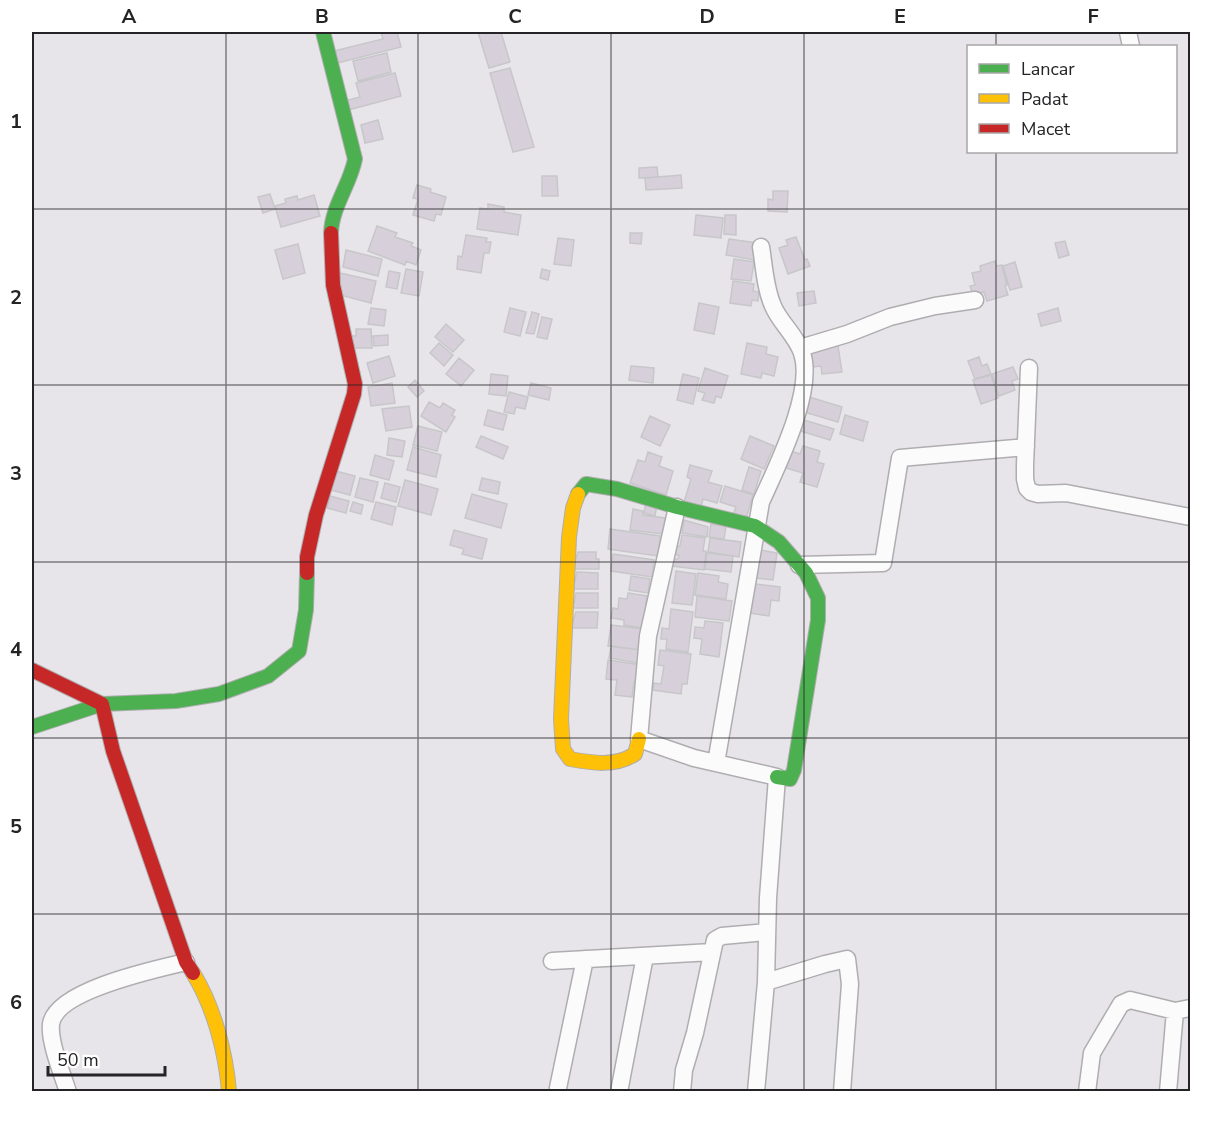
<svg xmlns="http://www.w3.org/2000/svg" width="1222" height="1123" font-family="'Nunito Sans',sans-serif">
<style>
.building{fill:#d7d0db;stroke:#c7c6c9;stroke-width:1.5}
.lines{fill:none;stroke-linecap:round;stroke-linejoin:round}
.street-casing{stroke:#afadb0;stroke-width:19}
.fast-casing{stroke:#afadb0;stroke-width:16}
.slow-casing{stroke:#afadb0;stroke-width:16}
.jam-casing{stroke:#afadb0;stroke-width:16}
.street{stroke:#fbfbfc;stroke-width:16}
.fast{stroke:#4caf50;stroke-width:14}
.slow{stroke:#ffc107;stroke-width:14}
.jam{stroke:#c62828;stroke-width:14}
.grid{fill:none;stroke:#252326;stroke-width:1.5;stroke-opacity:0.55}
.neatline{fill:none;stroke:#252326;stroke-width:2}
.grid-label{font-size:20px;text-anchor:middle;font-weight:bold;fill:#252326}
</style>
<rect width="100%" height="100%" fill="#e7e5e9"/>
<path class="building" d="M381,32H397L401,47L337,63L334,51L383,39Z
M478,32H501L510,62L489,68Z
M387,53L391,72L358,81L353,61Z
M510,68L534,147L513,152L490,73Z
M395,73L401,96L348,110L345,101L360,97L356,83Z
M378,120L383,139L365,143L361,125Z
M657,167L658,177L639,178V168Z
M681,175L682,188L646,190L645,178Z
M542,176H557L558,196H542Z
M417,185L431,189L430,192L446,197L441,215L436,214L434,221L413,215L418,199L413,198Z
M773,191H788L787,212L768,211V199L773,200Z
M270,194L275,209L263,213L258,197Z
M314,195L320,216L281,227L275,206L286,203L285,199L297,196L298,200Z
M488,204L504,207V212L521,215L518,235L477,229L480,208L488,209Z
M696,215L723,218L721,238L694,235Z
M725,215H736V235L724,234Z
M377,226L397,233L395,237L413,243L411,246L421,250L416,265L406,261L405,265L368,251Z
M630,233H642L641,244L630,243Z
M466,235L487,238L486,242H491L489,253H484L481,273L457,269L458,256L462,257Z
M796,237L805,260L807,259L810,266L788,274L779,248L788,245L786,240Z
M558,238L574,240L571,266L554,264Z
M729,239L757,243L754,260L726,255Z
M1065,241L1069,255L1059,258L1055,243Z
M298,244L305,273L283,279L275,250Z
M346,250L382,259L378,276L343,267Z
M734,259L754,262L751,281L731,279Z
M995,261L996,266L1002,265L1007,285L1005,286L1008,295L987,301L984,292L973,295L970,286L975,285L972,273L981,271L980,266Z
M1015,262L1022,287L1010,290L1003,266Z
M406,269L423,272L419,296L401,293Z
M542,269L550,271L548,280L540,278Z
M389,271L400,273L397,289L386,287Z
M340,273L376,281L371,303L340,295Z
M733,281L754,284L753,291L759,292L758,301L752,300L751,306L730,303Z
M814,291L816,303L799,306L797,293Z
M699,303L719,307L714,334L694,330Z
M371,308L386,310L384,326L368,324Z
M510,308L526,312L520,336L504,332Z
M1058,308L1061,321L1041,326L1038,314Z
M532,312L539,314L534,334L526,333Z
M542,317L552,319L547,339L537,337Z
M446,324L464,340L453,352L435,337Z
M356,329H371L372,348H351V336H356Z
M388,335V345L374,346L373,336Z
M439,343L453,355L444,366L430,353Z
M747,343L767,347L766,354L778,357L774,376L762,373L761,378L741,374Z
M838,346L842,372L822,374L821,366L813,367L810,349Z
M389,356L395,376L373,383L367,363Z
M979,357L982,366L987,364L991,374L975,379L968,361Z
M459,358L474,370L461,386L446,374Z
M631,366L654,368L653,383L629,380Z
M1013,367L1018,379L1012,381L1015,390L999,396L992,374Z
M705,368L728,376L721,398L716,396L714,403L702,400L705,393L698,391Z
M491,374L508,376L506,396L489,394Z
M683,374L699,378L693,404L677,400Z
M991,375L998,398L981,404L973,380Z
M415,380L424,391L417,397L408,387Z
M392,383L395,403L371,406L368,387Z
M531,383L551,388L549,400L528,395Z
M509,392L528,397L525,409L516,407L514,414L504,412Z
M806,396L842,407L838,422L801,411Z
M429,402L440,408L443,403L455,410L452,415L455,417L446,432L421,416Z
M409,406L412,427L386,431L382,409Z
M488,410L507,415L503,430L484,425Z
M845,415L868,422L863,441L840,434Z
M650,416L670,425L660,446L641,437Z
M797,418L834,429L830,440L794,429Z
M418,426L442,432L437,451L413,445Z
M481,436L508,447L503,459L476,447Z
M750,436L774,446L764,469L741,459Z
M389,438L405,441L402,457L387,455Z
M803,446L820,451L817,462L824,464L817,487L800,482L803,473L786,468L791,451L800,454Z
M413,447L441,455L436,477L407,470Z
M648,452L662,457L659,466L673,471L666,495L630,483L638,460L645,462Z
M375,455L394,461L389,480L370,475Z
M690,465L712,471L708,482L722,486L717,503L703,499L701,507L684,502L691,479L687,477Z
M749,467L761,471L754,494L742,490Z
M332,470L355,476L350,495L327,489Z
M360,478L378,482L373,502L355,497Z
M482,478L500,482L498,494L479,490Z
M405,480L438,489L431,515L398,506Z
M385,483L400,487L396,502L381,498Z
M725,486L753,495L746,519L733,515L736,507L720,502Z
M472,494L507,504L501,528L465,518Z
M330,496L349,501L346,513L327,508Z
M353,502L363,505L361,514L350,511Z
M376,502L396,507L392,525L371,519Z
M646,502L657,504L655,516L644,513Z
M633,509L643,511V515L665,518L663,534L630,530Z
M684,520L708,527L707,537L682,533Z
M711,524L726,526L724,539L709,537Z
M610,529L660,536L658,556L608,549Z
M454,530L487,539L482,559L462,554L464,549L450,545Z
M682,535L705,538L703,551H706L704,570L672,566L673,559H678L679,555H676L677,546H680Z
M710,538L741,542L739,557L708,552Z
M760,550L777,553L773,580L756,578Z
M578,552H596V559H599V569H573Z
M707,553L733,556L731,572L705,569Z
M613,554L654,560L652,577L611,571Z
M676,571L696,574L692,605L672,603Z
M577,572L598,573V589H573Z
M698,573L719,576L718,582L728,584L726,599L695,595Z
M631,576L650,579L648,593L629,590Z
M748,583L780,587L779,601L771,600L769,616L750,613L752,597Z
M576,593H598V608H573Z
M628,593L647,596L643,628L624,625V620L611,618L613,608L618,609L619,598L627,599Z
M697,596L732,601L729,621L695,617Z
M671,609L693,612L688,652L666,649L667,639H661L662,628L669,629Z
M576,612H598L597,628H571Z
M705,621L723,623L719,657L700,654L702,639L694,638L695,627L704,628Z
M611,625L643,629L640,650L608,646Z
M611,646L640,650L638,663L609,658Z
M660,650L691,654L687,684H682L681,694L653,690L654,683L661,684L664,666L658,665Z
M608,660L641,665L639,683L634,682L632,697L615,695L617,680L606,679Z"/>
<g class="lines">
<defs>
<path id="street" d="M1128,32L1131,46
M800,348L847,334L890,317L935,306L975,300
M1029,368L1025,465V479L1027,488L1031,492L1038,494L1066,493L1190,517
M677,507L648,636L639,739L694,758L777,777L768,898L766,982L756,1092
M799,565L883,563L900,458L1026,447
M716,763L761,502C777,466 815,391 802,353C796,335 780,323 773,306C765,288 764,265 761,247
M552,961L712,952
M766,982L825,964L847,959L850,984L842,1092
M558,1088L585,959
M68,1092C62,1073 49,1042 51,1024C56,990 157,969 186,962
M619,1092L645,956
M682,1092L684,1070L695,1033L715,940L722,936L767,932
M1087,1092L1092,1053L1121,1004L1130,1000L1175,1011L1190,1008
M1168,1092L1175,1011"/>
<path id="fast" d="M323,32L355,159C350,185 332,206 331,233
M578,494L586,484L617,489L677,507L755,526L779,542L806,573L818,598V620L794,770L790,779L777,777
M32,727L102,704L176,701L219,694L268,676L299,651L306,610L307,573"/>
<path id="slow" d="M578,494L573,508L569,537L561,719L563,749L570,759C592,763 615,767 635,754L639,739
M193,973C214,1007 226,1053 229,1092"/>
<path id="jam" d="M307,573V557L316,515L354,394L355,384L333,285L331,233
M32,670L102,704L113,751L186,962L193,973"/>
</defs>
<use href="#street" class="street-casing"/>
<use href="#fast" class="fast-casing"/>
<use href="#slow" class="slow-casing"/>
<use href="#jam" class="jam-casing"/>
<use href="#street" class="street"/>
<use href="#fast" class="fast"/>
<use href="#slow" class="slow"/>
<use href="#jam" class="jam"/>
</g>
<path class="grid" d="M226,32V1092M418,32V1092M611,32V1092M804,32V1092M996,32V46M996,152V1092M32,209H1190M32,385H1190M32,562H1190M32,738H1190M32,914H1190"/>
<rect width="1222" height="1123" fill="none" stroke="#ffffff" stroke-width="66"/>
<rect x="967" y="45" width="210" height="108" fill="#ffffff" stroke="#a8a7a8" stroke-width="1.5"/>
<rect x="979" y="64" width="30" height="9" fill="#4caf50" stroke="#a8a7a8" stroke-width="1.5"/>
<text x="1021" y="75" font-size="18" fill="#252326">Lancar</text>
<rect x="979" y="94" width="30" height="9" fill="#ffc107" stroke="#a8a7a8" stroke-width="1.5"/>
<text x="1021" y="105" font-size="18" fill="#252326">Padat</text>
<rect x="979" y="124" width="30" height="9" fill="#c62828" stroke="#a8a7a8" stroke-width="1.5"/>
<text x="1021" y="135" font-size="18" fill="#252326">Macet</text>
<path d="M48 1066v9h117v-9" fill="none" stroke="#252326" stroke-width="3"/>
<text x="57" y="1066" font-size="18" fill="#252326" stroke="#ffffff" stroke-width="4.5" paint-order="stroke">50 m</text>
<rect x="33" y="33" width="1156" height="1057" class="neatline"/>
<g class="grid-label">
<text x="129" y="23">A</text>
<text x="322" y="23">B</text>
<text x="515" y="23">C</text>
<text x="707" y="23">D</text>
<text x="900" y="23">E</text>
<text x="1093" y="23">F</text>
<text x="16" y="128">1</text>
<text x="16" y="304">2</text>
<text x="16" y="480">3</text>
<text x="16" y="656">4</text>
<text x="16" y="833">5</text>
<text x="16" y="1009">6</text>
</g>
</svg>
